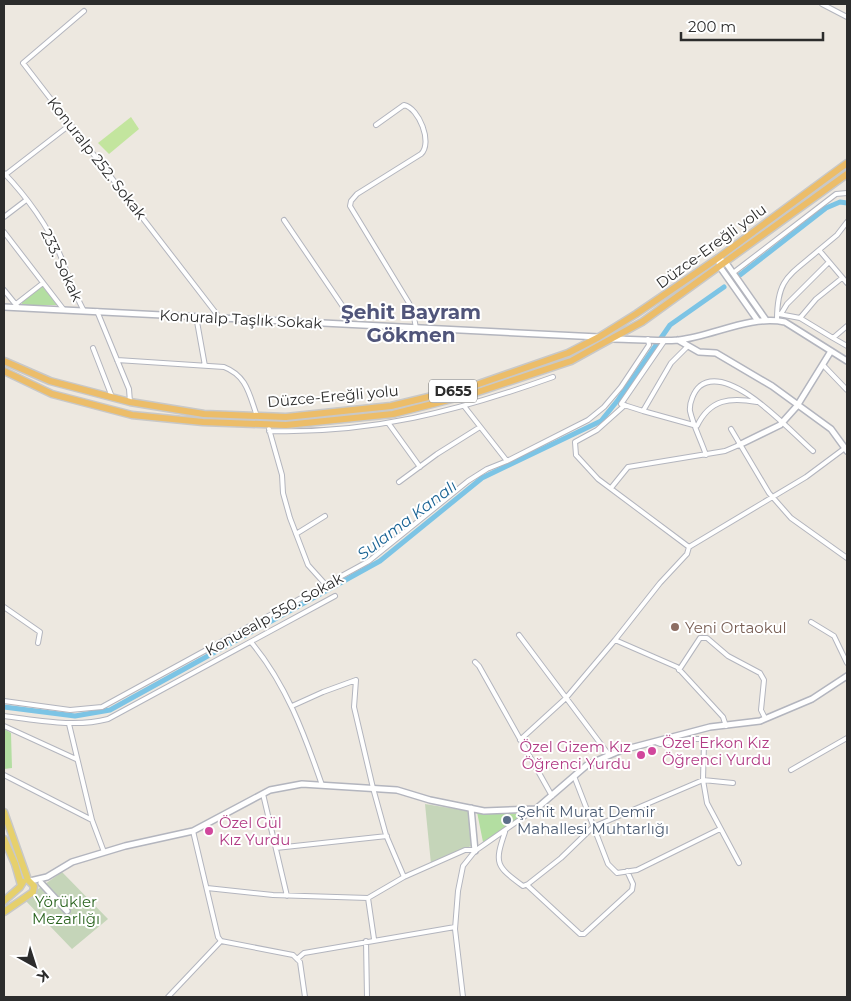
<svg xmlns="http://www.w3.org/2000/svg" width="851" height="1001" font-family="Montserrat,sans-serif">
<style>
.green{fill:#b3dea1}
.cemetery{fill:#c5d5b9}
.pitch{fill:#c3e59e}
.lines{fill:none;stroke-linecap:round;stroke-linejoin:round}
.canal{stroke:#7cc4e5;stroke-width:5}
.minor-casing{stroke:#b3b5be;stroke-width:6}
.tertiary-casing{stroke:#b3b5be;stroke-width:8}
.primary-casing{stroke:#c8c8c8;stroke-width:9}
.trunk-casing{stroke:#c8c8c8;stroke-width:9}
.minor{stroke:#fff;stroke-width:4}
.tertiary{stroke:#fff;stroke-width:5}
.primary{stroke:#e6d06c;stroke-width:6}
.trunk{stroke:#ecbd69;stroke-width:6}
.education-dot{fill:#8d6e63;stroke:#fff;stroke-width:2}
.hotel-dot{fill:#d1479c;stroke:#fff;stroke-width:2}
.service-dot{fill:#5c6f8a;stroke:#fff;stroke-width:2}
.labels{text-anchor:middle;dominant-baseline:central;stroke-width:4;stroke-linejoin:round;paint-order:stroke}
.shield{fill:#fff;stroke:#6b6b6b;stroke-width:1}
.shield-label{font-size:14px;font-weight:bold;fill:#2c2c2c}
.street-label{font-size:15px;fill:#2c2c2c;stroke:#fff}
.education-label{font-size:15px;fill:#785e54;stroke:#fff;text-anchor:start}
.hotel-label{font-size:15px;fill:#b23c85;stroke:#fff;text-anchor:start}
.service-label{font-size:15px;fill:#4e5e75;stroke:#fff;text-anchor:start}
.park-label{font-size:15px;fill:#2c6521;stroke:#fff}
.water-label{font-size:16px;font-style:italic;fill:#196394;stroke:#fff}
.district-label{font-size:20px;font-weight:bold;fill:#50557a;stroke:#fff}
</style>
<rect width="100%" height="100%" fill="#ede8e0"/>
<path class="green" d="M42,286L58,305H23L21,302Z
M4,729L11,733L12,768L4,769Z
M477,812L524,814L509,827L483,842Z"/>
<path class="cemetery" d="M425,804L468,811L471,846L431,864Z
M62,872L108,919L72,949L24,899Z"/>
<path class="pitch" d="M131,117L139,129L109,154L98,143Z"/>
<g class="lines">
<path class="canal" d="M740,275L826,208L840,202L847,203
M4,707L75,716L110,710L380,561L482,478L601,421L618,400L670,325L724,287"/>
<defs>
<path id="minor" d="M822,4L847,17
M84,11L23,63L219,317
M376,125L404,105C419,108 433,143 421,154L357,194L351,201L350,206L409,303L413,312L416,328
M4,173C26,196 49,227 61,257C68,275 74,293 84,311
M5,175L71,124
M4,217L25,201
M284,220L348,314L347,324
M4,232L64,310
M819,250L837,235L847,222
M733,273L836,194L847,193
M842,278L816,299L800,318L833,338L847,326
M4,290L17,306
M16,304L43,283
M97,311L129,389L130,402
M779,314L800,318
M781,314L787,304L829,262
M196,316L205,366
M777,320C777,278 789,276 819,250L847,283
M833,338L847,346
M688,346L671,363L643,411L697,426C710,399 730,397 757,402
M93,348L112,397
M117,360L224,367C247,376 249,394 257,416
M824,366L847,390
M625,405L597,430L575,442L576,455L598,479L689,547L687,554L660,583L615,640L677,667L723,717L726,726
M464,406L507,461
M643,411L621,404L665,340
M389,424L420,467
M269,429L282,475L283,493L290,518L308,565L326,585
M731,429L769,493L791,518L847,558
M269,431C371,434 458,411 553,377
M706,455C701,440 693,425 690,411C689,403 694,391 700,386C730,363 791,432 813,451
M399,482L437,454L480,427
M611,488L628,467L725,451L739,445
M296,534L325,516
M689,547L806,477L845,448
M4,607L40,632L38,643
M811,622L834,636L847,663
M519,635L609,755
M251,642C286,684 304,733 322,785
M475,662L479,666L552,796
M679,670L700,638H707L728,656L760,673L764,680L761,710L765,718
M4,701L70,710L102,707L369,561L468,481L487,469L507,461L588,420L604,407L621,387L649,345L648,339
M292,706L323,692L356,680L354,707L373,788L386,835L404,877
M4,716C38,720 74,728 108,719L335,596
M69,724L92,820L104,852
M4,726L76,759
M520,740L566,698L615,640
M655,742L660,744L689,739H702L704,743L703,780L707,803L739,863
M791,770L847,738
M4,775L92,820
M574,776L608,864L617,873L637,870L720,829
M263,794L287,896
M193,831L218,937L221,941L293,955L300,962L305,997
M505,832C494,864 496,866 523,886L528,884L561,858L593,827L703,780L733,783
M276,848L387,836
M527,885L580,934H584L632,890L633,884L627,871
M207,888L273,895L368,898L404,877L465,850H475
M368,898L374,939
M366,941L367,997
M297,959L304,953L455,927
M168,997L221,941
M463,997L455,929L458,891L463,866L475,851L535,809"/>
<path id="tertiary" d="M4,307L599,337
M758,321L720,267L718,258L726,263L766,320
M613,339C634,339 657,342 679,340C714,336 749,315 785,322L847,361
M678,340L699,352L716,353L772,386L831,429L847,451
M739,445L780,425L797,406L831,351
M471,808L475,851
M30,881L47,877L72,862L125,846L193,831L270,790L302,784L397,790L430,800L484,811L536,809L587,765L619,751L710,727L760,721L812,699L847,676
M41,883L67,911"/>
<path id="primary" d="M4,812L28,880
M4,839L15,864L21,885
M4,901L20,887L23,882
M4,912L33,892L34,886L28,880"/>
<path id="trunk" d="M4,361L50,381L130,402L204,414L286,417L391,406L470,387L568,353L599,337L636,314L718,258L847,163
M4,371L52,394L132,415L203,422L286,425L393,414L472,394L571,361L598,346L642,322L847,174"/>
</defs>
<use href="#minor" class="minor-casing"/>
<use href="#tertiary" class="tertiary-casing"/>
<use href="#primary" class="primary-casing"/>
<use href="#trunk" class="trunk-casing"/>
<use href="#minor" class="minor"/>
<use href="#tertiary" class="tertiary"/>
<use href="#primary" class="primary"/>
<use href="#trunk" class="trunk"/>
</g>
<circle class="education-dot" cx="675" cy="627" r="5"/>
<g class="hotel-dot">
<circle cx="652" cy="751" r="5"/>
<circle cx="641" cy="755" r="5"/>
<circle cx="209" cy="831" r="5"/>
</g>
<circle class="service-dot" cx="507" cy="820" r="5"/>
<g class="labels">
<rect class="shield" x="429" y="379.5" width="48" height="23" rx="4"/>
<g class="shield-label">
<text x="453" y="391">D655</text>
</g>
<g class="street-label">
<text transform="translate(97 158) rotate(52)">Konuralp 252. Sokak</text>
<text transform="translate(711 246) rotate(-36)">Düzce-Ereğli yolu</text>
<text transform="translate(62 265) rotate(65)">233. Sokak</text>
<text transform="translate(241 319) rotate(3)">Konuralp Taşlık Sokak</text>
<text transform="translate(333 396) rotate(-5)">Düzce-Ereğli yolu</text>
<text transform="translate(274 614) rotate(-29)">Konuealp 550. Sokak</text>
</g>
<g class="education-label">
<text x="685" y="627">Yeni Ortaokul</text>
</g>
<g class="hotel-label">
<text x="662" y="742">Özel Erkon Kız<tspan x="662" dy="17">Öğrenci Yurdu</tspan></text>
<text x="631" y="746" text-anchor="end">Özel Gizem Kız<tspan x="631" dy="17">Öğrenci Yurdu</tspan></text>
<text x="219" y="822">Özel Gül<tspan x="219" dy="17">Kız Yurdu</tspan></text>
</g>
<g class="service-label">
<text x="517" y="811">Şehit Murat Demir<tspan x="517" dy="17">Mahallesi Muhtarlığı</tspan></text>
</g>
<g class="park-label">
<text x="66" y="901">Yörükler<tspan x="66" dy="17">Mezarlığı</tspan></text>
</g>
<g class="water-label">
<text transform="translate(407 520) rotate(-37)">Sulama Kanalı</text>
</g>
<g class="district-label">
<text x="411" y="312">Şehit Bayram<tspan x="411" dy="23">Gökmen</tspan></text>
</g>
</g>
<rect width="851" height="1001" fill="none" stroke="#2c2c2c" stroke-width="10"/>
<g transform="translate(35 966) rotate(141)" stroke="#ffffff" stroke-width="4" paint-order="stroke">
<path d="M0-4L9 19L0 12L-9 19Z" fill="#2c2c2c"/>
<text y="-8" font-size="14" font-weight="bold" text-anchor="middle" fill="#2c2c2c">K</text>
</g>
<path d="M681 32v8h142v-8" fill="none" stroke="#2c2c2c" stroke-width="2.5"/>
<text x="688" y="32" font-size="15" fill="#2c2c2c" stroke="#ffffff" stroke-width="4" paint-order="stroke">200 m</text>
</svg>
